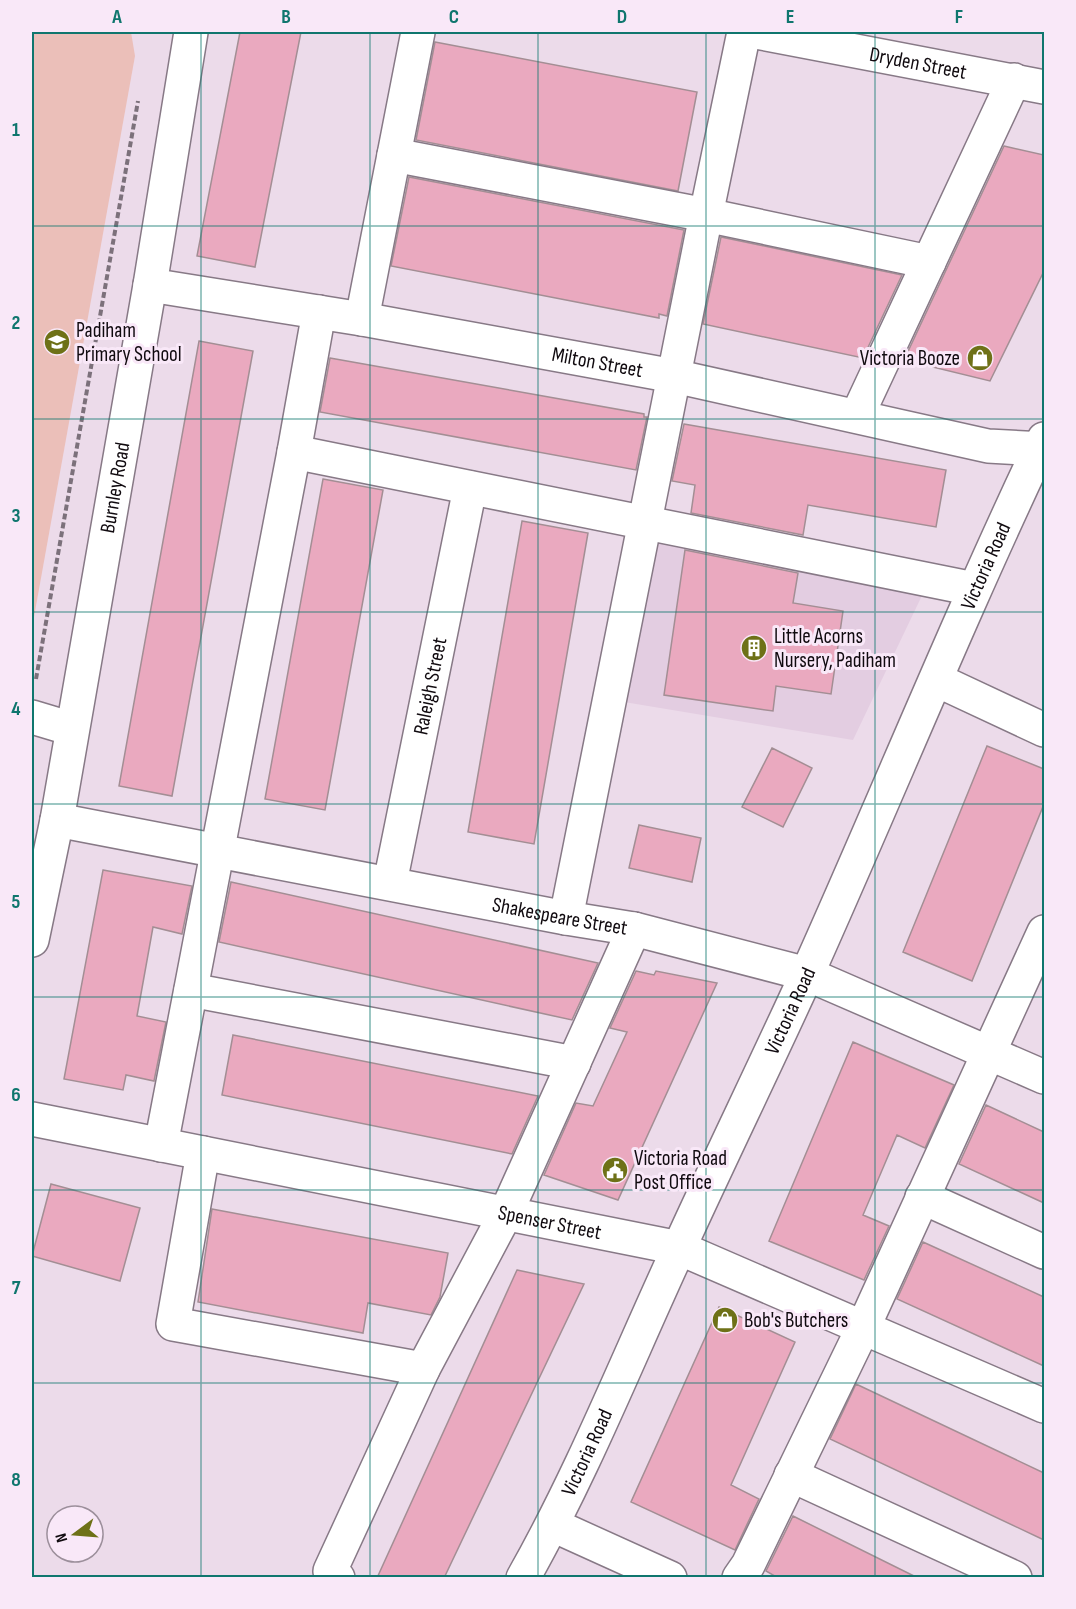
<svg xmlns="http://www.w3.org/2000/svg" width="1076" height="1609" font-family="'Sofia Sans Condensed',sans-serif">
<style>
.built{fill:#e3cde1}
.green{fill:#ebbfb9}
.building{fill:#eaa9bf;stroke:#a38e94;stroke-width:1.5}
.lines{fill:none;stroke-linecap:round;stroke-linejoin:round}
.minor-casing{stroke:#877986;stroke-width:36}
.major-casing{stroke:#877986;stroke-width:36}
.path{stroke:#7c717b;stroke-width:4;stroke-dasharray:6 3;stroke-linecap:butt}
.minor{stroke:#fff;stroke-width:33}
.major{stroke:#fff;stroke-width:33}
.grid{fill:none;stroke:#0f766e;stroke-width:1.5;stroke-opacity:0.55}
.labels{text-anchor:middle;dominant-baseline:central;stroke-width:6;stroke-linejoin:round;paint-order:stroke}
.street-label{font-size:21px;fill:#100a0f;stroke:#f9e8f8}
.poi-label{font-size:21px;fill:#100a0f;stroke:#f9e8f8;text-anchor:start}
.neatline{fill:none;stroke:#0f766e;stroke-width:2}
.grid-label{font-size:20px;text-anchor:middle;font-weight:bold;fill:#0f766e}
</style>
<rect width="100%" height="100%" fill="#ecdbea"/>
<path class="built" d="M650,532L927,585L853,740L618,701Z"/>
<path class="green" d="M32,32H131L135,56L32,628Z"/>
<path class="building" d="M240,32H301L255,267L197,256Z
M435,42L697,92L678,191L416,140Z
M1004,146L1044,155V271L990,381L904,360Z
M409,177L684,230L667,316L659,314V318L391,266Z
M721,237L902,275L863,358L703,324Z
M199,341L253,351L172,796L119,786Z
M330,358L644,414V417H647L636,470L320,412Z
M684,424L946,470L936,527L808,505L803,535L691,513L695,485L672,481Z
M323,479L383,490L325,810L265,799Z
M522,521L588,533L534,844L468,832Z
M685,550L798,573L793,603L843,611L831,694L776,686L773,711L664,695Z
M987,746L1044,769V804L972,981L903,952Z
M772,748L812,768L783,827L742,807Z
M639,825L701,838L692,882L629,868Z
M103,870L192,886L182,934L153,927L137,1016L166,1022L154,1081L126,1075L123,1090L64,1079Z
M231,882L598,963L572,1020L219,942Z
M636,971L654,975L656,971L717,983L618,1200L544,1175L576,1103L593,1106L627,1032L610,1028Z
M233,1035L538,1096L512,1154L222,1095Z
M853,1042L954,1085L925,1148L897,1135L863,1215L889,1226L864,1280L769,1241Z
M986,1105L1044,1132V1203L959,1164Z
M51,1184L140,1208L120,1281L32,1256Z
M212,1209L448,1253L440,1297L431,1315L368,1303L363,1333L198,1302Z
M923,1242L1044,1297V1366L897,1299Z
M517,1270L584,1284L444,1578H377Z
M719,1307L795,1342L731,1485L759,1499L735,1550L631,1502Z
M856,1384L1044,1473V1540L830,1439Z
M793,1516L918,1578H778L766,1571Z"/>
<g class="lines">
<defs>
<g id="minor">
<path id="s1" d="M756,32L1044,87"/>
<path d="M394,155L706,215L929,262"/>
<path id="s2" d="M150,285L362,319L674,376L988,446L1044,449"/>
<path d="M362,319L418,32"/>
<path d="M857,416L1014,80"/>
<path d="M294,452L974,589"/>
<path d="M937,680L1044,730"/>
<path d="M32,717L72,729"/>
<path id="s3" d="M57,820L566,918L634,929L807,974L1044,1077"/>
<path id="s4" d="M390,883L470,488"/>
<path d="M566,918L706,215L744,32"/>
<path d="M191,990L574,1063"/>
<path id="s5" d="M32,1119L679,1248L1044,1406"/>
<path d="M161,1145L294,452L319,312"/>
<path d="M203,1153L173,1324L423,1369"/>
<path d="M922,1197L1044,1252"/>
<path d="M791,1475L1015,1578"/>
<path d="M553,1525L670,1578"/>
<path d="M338,1578L330,1571L423,1369L506,1213L634,929"/>
<path id="s6" d="M523,1578C583,1472 628,1358 679,1248C721,1156 765,1066 807,974C887,796 960,615 1044,439"/>
<path d="M739,1578L748,1565L863,1328L1044,932"/>
</g>
<g id="major">
<path id="s7" d="M32,940L57,820L150,285L191,32"/>
</g>
</defs>
<use href="#minor" class="minor-casing"/>
<use href="#major" class="major-casing"/>
<path class="path" d="M36,679L138,101"/>
<use href="#minor" class="minor"/>
<use href="#major" class="major"/>
</g>
<path class="grid" d="M201,32V1578M370,32V1578M538,32V1578M706,32V1578M875,32V1578M32,226H1044M32,419H1044M32,612H1044M32,804H1044M32,997H1044M32,1190H1044M32,1383H1044"/>
<defs>
<symbol id="school-disc" viewBox="-11 -11 22 22"><circle r="9.5" fill="#6e7117" stroke="#f9e8f8"/><path d="M0-5L7-2L0 1L-7-2ZM-4 1L0 2.5L4 1V4Q0 6-4 4Z" fill="#fff"/></symbol>
<symbol id="shop-disc" viewBox="-11 -11 22 22"><circle r="9.5" fill="#6e7117" stroke="#f9e8f8"/><path d="M-5-2.5h2.3a2.7 3.5 0 0 1 5.4 0H5L5.5 6h-11ZM-1.5-2.5h3a1.5 2.3 0 0 0-3 0Z" fill="#fff"/></symbol>
<symbol id="building-disc" viewBox="-11 -11 22 22"><circle r="9.5" fill="#6e7117" stroke="#f9e8f8"/><path d="M-4-6H4V6H1V3H-1V6H-4ZM-2.5-4.3h1.7v1.8h-1.7ZM.8-4.3h1.7v1.8H.8ZM-2.5-1h1.7V.8h-1.7ZM.8-1h1.7V.8H.8Z" fill="#fff"/></symbol>
<symbol id="civic-disc" viewBox="-11 -11 22 22"><circle r="9.5" fill="#6e7117" stroke="#f9e8f8"/><path d="M-.6-6.5H3V-4.5H.6V-3L4-1V1h2V6H-6V1h2V-1L-.6-3ZM-1.2 2.5V6h2.4V2.5Z" fill="#fff"/></symbol>
</defs>
<g fill-rule="evenodd">
<use href="#school-disc" x="42" y="327" width="30" height="30"/>
<use href="#shop-disc" x="965" y="343" width="30" height="30"/>
<use href="#building-disc" x="739" y="633" width="30" height="30"/>
<use href="#civic-disc" x="600" y="1155" width="30" height="30"/>
<use href="#shop-disc" x="710" y="1305" width="30" height="30"/>
</g>
<g class="labels">
<g class="street-label">
<text stroke="none"><textPath href="#s1" startOffset="165">Dryden Street</textPath></text>
<text stroke="none"><textPath href="#s2" startOffset="454">Milton Street</textPath></text>
<text stroke="none"><textPath href="#s7" startOffset="460">Burnley Road</textPath></text>
<text stroke="none"><textPath href="#s6" startOffset="1113">Victoria Road</textPath></text>
<text stroke="none"><textPath href="#s4" startOffset="201">Raleigh Street</textPath></text>
<text stroke="none"><textPath href="#s3" startOffset="512">Shakespeare Street</textPath></text>
<text stroke="none"><textPath href="#s6" startOffset="627">Victoria Road</textPath></text>
<text stroke="none"><textPath href="#s5" startOffset="528">Spenser Street</textPath></text>
<text stroke="none"><textPath href="#s6" startOffset="141">Victoria Road</textPath></text>
</g>
<g class="poi-label">
<text x="76" y="330">Padiham<tspan x="76" dy="24">Primary School</tspan></text>
<text x="960" y="358" text-anchor="end">Victoria Booze</text>
<text x="774" y="636">Little Acorns<tspan x="774" dy="24">Nursery, Padiham</tspan></text>
<text x="634" y="1158">Victoria Road<tspan x="634" dy="24">Post Office</tspan></text>
<text x="744" y="1320">Bob's Butchers</text>
</g>
</g>
<rect width="1076" height="1609" fill="none" stroke="#f9e8f8" stroke-width="66"/>
<g transform="translate(75 1534) rotate(254)"><circle r="28" fill="#f9e8f8" stroke="#9c8f9b" stroke-width="1.5"/>
<path d="M0-4.5L10 22L0 15L-10 22Z" fill="#6e7117"/>
<text y="-9" font-size="16" font-weight="bold" text-anchor="middle" fill="#100a0f">N</text>
</g>
<rect x="33" y="33" width="1010" height="1543" class="neatline"/>
<g class="grid-label">
<text x="117" y="23">A</text>
<text x="286" y="23">B</text>
<text x="454" y="23">C</text>
<text x="622" y="23">D</text>
<text x="790" y="23">E</text>
<text x="959" y="23">F</text>
<text x="16" y="136">1</text>
<text x="16" y="329">2</text>
<text x="16" y="522">3</text>
<text x="16" y="715">4</text>
<text x="16" y="908">5</text>
<text x="16" y="1101">6</text>
<text x="16" y="1294">7</text>
<text x="16" y="1486">8</text>
</g>
</svg>
